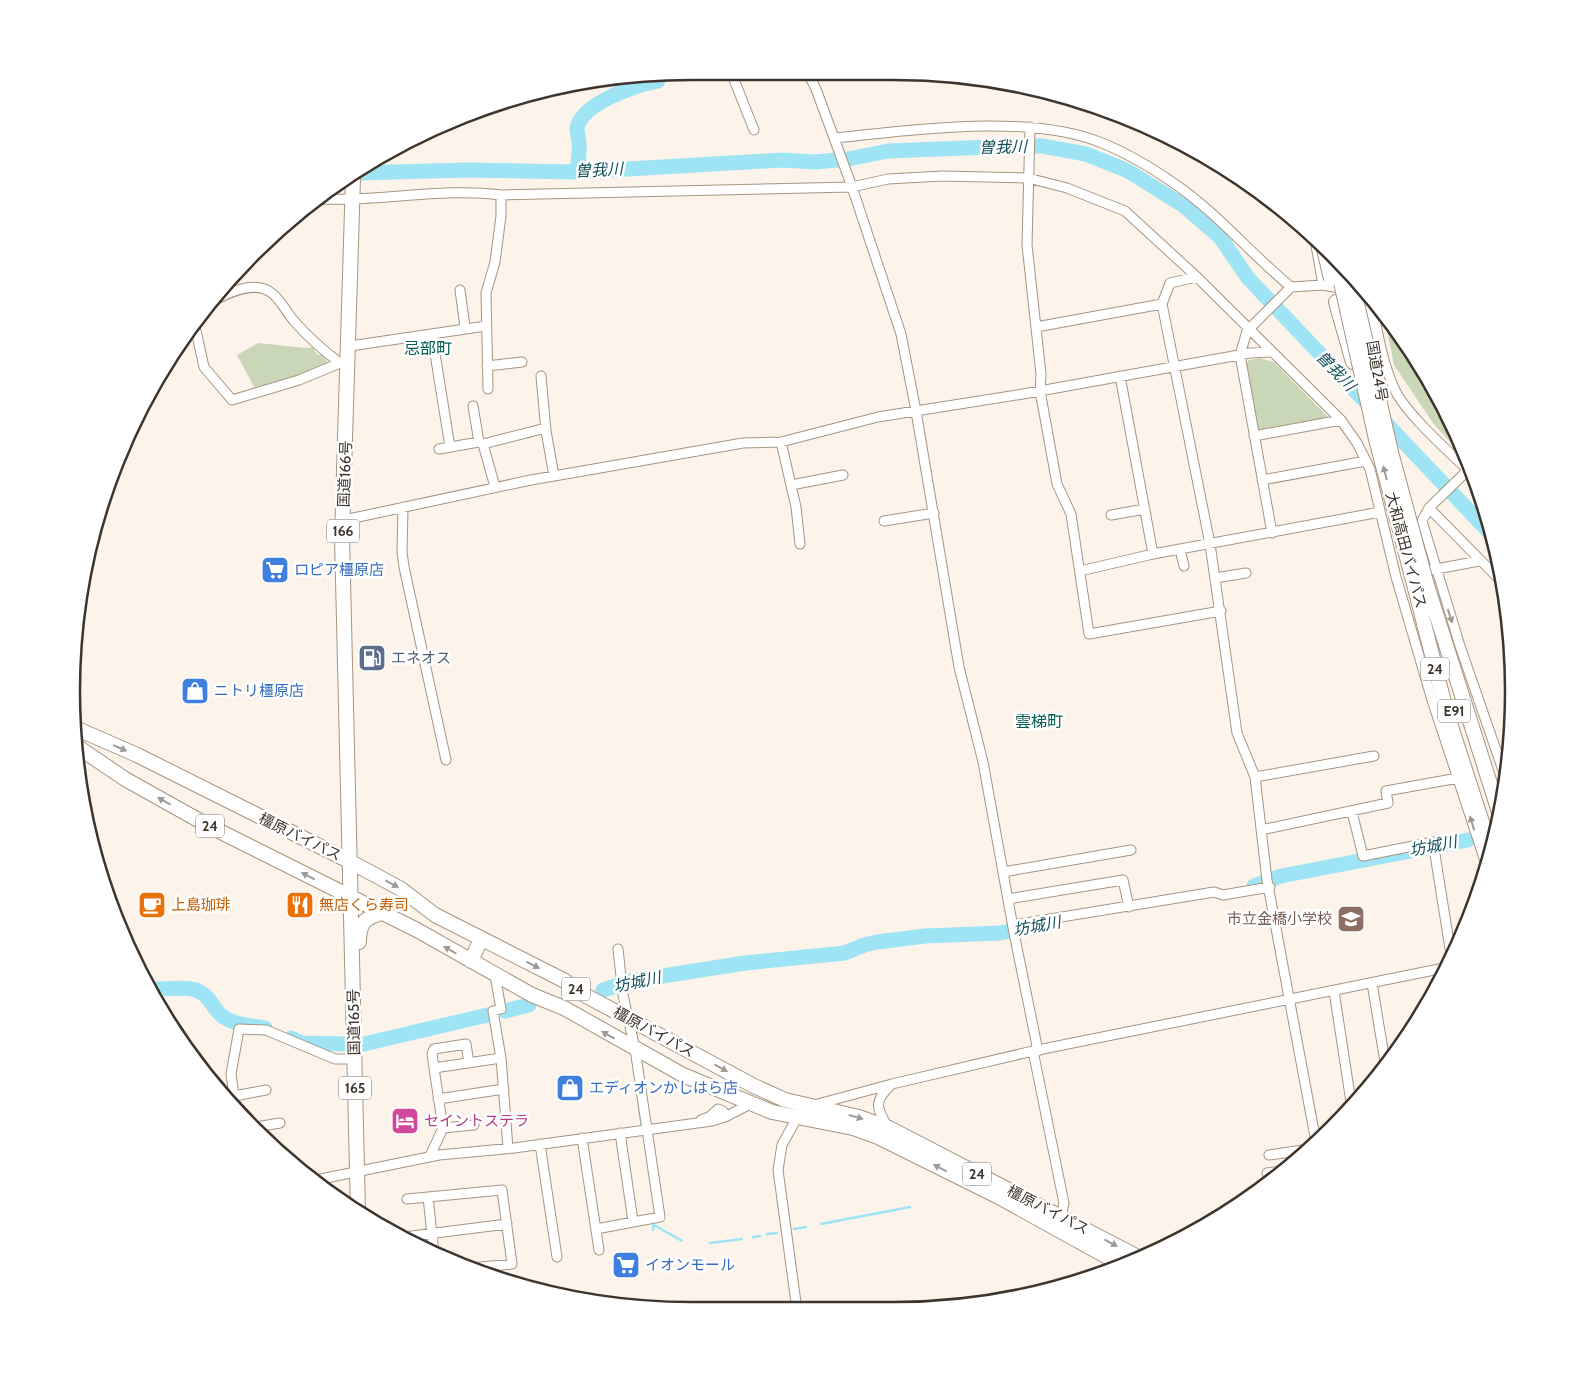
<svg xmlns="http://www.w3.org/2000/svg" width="1585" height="1382" font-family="Cabin,'Noto Sans JP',sans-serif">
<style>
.green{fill:#cad7b6}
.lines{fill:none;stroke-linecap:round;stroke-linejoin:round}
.stream{stroke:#9ee4f4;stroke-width:2.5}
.river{stroke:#9ee4f4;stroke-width:15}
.minor-casing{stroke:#a89481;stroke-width:11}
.highway-casing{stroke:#a89481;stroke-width:16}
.minor{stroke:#fff;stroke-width:9}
.highway{stroke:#fff;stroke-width:14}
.highway-bridge-casing{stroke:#a89481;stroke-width:16;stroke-linecap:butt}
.highway-bridge{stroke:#fff;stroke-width:14}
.oneway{fill:#9e9a96}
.labels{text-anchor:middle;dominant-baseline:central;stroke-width:5;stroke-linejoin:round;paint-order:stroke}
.shield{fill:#fff;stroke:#77726c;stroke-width:1}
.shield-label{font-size:14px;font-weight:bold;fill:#3d352d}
.street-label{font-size:15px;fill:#3d352d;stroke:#fff}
.shop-label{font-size:15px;fill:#366cbe;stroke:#fff;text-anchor:start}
.service-label{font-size:15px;fill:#4e5e75;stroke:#fff;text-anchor:start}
.food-label{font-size:15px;fill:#c56008;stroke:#fff;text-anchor:start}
.education-label{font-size:15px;fill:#785e54;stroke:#fff;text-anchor:end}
.hotel-label{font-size:15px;fill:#b23c85;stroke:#fff;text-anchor:start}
.water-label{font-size:16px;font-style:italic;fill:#15515d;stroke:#fff}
.neighbourhood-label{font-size:16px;fill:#036153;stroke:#fff}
.rim{fill:none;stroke:#3d352d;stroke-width:2.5}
</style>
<rect width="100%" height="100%" fill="#fcf3eb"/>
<path class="green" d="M1384,316L1431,381L1467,461L1433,423L1394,365Z
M258,343L306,348L313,347L317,355L324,354L330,370L259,396L237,355Z
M1260,358L1274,362L1330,419L1262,432L1257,428L1245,366L1249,360Z"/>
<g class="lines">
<path class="stream" d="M635,1075L642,1129
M821,1224L910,1207
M654,1225L682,1241
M794,1229L806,1227
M653,1230L654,1221
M767,1234L777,1233
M753,1237L760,1236
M710,1243L742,1239"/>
<path class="river" d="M577,172C578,163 580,153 579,144C579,139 577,133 577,129C580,104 637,84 658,81L657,76
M360,173L465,170L577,172L783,160L815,162L848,159L888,151L1020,146H1042L1086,154L1128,171L1184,206L1220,237L1248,278L1490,533
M1254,886L1281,876L1468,840
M149,989C163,990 183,986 196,990C209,995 210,1003 218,1012C229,1025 250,1025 265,1028
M603,990L631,981L745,963L845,953L864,945L877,942L925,936L1000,933L1040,925
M505,1011L529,1005
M291,1038L302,1043L346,1044
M364,1044L492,1014"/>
<defs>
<path id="minor" d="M731,72L754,130
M808,73L816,89L852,187L901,334L916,411L959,667L983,762L1014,933L1038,1051
M1030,127L1027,245L1041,374L1040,391L1057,484L1071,514L1089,634L1221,611
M834,138C913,130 1028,113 1102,143C1127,153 1152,168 1175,184C1217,213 1251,254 1291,287
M321,199C381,202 442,187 501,195L852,187L888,179L942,176L1028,178L1067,188L1125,211L1197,277L1341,420L1357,443L1370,469L1396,577L1432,700L1487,867
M1315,240L1323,285
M1197,277L1170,283L1162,304L1210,544L1237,733L1255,777L1267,880L1316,1142
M460,290L465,327
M1371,298C1377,328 1381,359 1394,388C1406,415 1452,454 1474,476
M208,304C225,294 255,278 273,294C282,302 287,313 294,321C308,337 324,351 340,363H343
M194,322L204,367L232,400L299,380L340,363
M1036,327L1162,304
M432,335L450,447
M350,346L486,326
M487,366L522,362
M541,376L546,431L554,476
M1120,376L1153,554
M488,389L486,293L495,262L501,216V195
M473,406L479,442
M1254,436L1341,420
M781,442L796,507L800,544
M483,444L546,428
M439,449L479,442L483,444L495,487
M1468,470L1429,508L1422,521L1460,646L1505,776
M1262,480L1366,461
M791,485L843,475
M403,507L402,552L404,567L446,760
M1429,508L1502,582
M1111,515L1145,509
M344,520L531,480L743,443L781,442L878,417L1023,394L1250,353L1272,352
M884,521L934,513
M1272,533L1240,355L1247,331L1291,287L1323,285L1345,289
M1180,549L1184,566
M1431,570L1479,561
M1080,571L1153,554L1380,512
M1215,578L1246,573
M73,716L75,744
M1255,777L1374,756
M1352,812L1363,856L1433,842L1452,961
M1261,830L1388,803L1386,791L1458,778
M1003,872L1131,850
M1008,899L1123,880L1129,907
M1013,925L1214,892L1223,895L1270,887
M495,975L501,1009L493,1011L501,1058L508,1148
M1372,983L1386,1068
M1334,991L1351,1102L1355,1101
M1033,1051L1064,1203L1061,1216
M434,1068L432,1054L434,1049L466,1044L469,1063
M234,1096L266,1090
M438,1099L504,1089
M814,1105L892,1084L1033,1051L1449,967
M236,1110L231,1074L239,1029L266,1030L335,1059H355
M701,1120L709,1117L718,1109L723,1111L725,1117
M256,1127L280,1123
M443,1128L434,1068L501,1058
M888,1128C878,1109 872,1103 890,1086
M620,1133L633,1221
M582,1138L599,1250
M540,1144L557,1257
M1269,1155L1310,1149
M430,1156L443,1128L474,1125
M1267,1173L1282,1171
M316,1180L439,1155L514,1148L712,1121L725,1117L752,1103
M428,1197L434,1253
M407,1199L502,1190L512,1264L470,1268
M596,1229L660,1217L635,1049L623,995L618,949
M404,1237L507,1224
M797,1310L778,1170L782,1145L799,1114"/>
<path id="highway" d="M353,177L342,537L358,1212
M1364,296L1373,347
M1336,302L1353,362
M1427,585L1499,812
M1415,588L1447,714L1492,853
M73,727L137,755L349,861L401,889L435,915L565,981L579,992L754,1086L785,1100L859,1117L889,1128L1138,1257
M75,745L125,779L209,826L417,930L532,995L564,1008L683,1075L772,1112L853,1128L878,1137L999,1197L1122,1265
M359,942C359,924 364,918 381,913
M471,961L481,939"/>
</defs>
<use href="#minor" class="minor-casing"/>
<use href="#highway" class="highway-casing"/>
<use href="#minor" class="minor"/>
<use href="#highway" class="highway"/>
<defs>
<path id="highway-bridge" d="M1324,249L1331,279
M1336,260L1376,439L1415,588
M1350,273L1392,456L1427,585"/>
</defs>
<use href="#highway-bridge" class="highway-bridge-casing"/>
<use href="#highway-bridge" class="highway-bridge"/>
</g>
<defs><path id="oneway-solid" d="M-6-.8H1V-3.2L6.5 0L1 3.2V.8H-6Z" transform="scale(1.25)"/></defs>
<g class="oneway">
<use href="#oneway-solid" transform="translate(1385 473) rotate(-104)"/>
<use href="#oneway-solid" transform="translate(1450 616) rotate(72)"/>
<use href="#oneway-solid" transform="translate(120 748) rotate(23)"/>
<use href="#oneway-solid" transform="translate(164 801) rotate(-151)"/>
<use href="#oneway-solid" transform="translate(1472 823) rotate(-107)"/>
<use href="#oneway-solid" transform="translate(308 876) rotate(-153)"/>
<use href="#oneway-solid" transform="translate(392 884) rotate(28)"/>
<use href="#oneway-solid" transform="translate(450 950) rotate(-150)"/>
<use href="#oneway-solid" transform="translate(533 965) rotate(27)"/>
<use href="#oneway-solid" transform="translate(608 1035) rotate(-151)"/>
<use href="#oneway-solid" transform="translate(721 1068) rotate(29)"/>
<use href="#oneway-solid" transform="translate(856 1117) rotate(16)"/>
<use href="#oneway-solid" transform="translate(940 1168) rotate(-153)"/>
<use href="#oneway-solid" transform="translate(1111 1243) rotate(28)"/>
</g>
<defs>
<symbol id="supermarket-square" viewBox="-11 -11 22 22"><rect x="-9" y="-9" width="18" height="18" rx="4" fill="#3f7fe0" stroke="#fff"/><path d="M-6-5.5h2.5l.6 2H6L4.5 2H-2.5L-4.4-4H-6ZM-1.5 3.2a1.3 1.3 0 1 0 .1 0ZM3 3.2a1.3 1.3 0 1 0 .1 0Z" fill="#fff"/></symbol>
<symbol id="fuel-square" viewBox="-11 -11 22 22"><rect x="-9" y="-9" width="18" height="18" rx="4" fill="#5c6f8a" stroke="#fff"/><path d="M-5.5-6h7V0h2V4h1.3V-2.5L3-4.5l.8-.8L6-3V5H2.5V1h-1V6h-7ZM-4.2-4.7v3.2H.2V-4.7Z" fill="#fff"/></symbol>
<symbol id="shop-square" viewBox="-11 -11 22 22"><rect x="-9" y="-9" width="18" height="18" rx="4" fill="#3f7fe0" stroke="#fff"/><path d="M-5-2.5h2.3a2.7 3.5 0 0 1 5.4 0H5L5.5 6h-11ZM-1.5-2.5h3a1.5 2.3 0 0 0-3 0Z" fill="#fff"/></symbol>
<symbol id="cafe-square" viewBox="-11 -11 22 22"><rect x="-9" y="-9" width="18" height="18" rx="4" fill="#e8710a" stroke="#fff"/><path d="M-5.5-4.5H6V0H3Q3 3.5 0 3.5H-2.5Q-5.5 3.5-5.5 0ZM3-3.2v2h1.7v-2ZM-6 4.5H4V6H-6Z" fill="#fff"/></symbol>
<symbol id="restaurant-square" viewBox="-11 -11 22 22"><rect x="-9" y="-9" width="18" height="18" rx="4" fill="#e8710a" stroke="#fff"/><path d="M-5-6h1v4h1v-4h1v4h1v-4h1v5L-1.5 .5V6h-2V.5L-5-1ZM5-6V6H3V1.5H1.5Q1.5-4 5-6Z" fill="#fff"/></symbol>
<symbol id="school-square" viewBox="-11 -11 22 22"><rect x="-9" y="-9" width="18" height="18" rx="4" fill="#8d6e63" stroke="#fff"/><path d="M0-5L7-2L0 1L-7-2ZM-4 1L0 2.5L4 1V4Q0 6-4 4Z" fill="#fff"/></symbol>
<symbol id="hotel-square" viewBox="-11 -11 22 22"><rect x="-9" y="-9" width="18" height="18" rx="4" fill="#d1479c" stroke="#fff"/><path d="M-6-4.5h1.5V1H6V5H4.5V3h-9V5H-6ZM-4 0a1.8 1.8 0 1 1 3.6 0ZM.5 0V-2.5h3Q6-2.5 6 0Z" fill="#fff"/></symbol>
</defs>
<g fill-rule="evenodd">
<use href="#supermarket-square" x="259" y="554" width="32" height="32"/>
<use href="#fuel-square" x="356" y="642" width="32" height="32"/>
<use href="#shop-square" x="179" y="675" width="32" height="32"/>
<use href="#cafe-square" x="136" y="889" width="32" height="32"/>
<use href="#restaurant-square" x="284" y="889" width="32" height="32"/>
<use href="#school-square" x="1335" y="903" width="32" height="32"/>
<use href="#shop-square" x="554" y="1072" width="32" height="32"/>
<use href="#hotel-square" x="389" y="1105" width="32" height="32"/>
<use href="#supermarket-square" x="610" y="1249" width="32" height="32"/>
</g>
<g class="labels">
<g class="shield">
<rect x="327" y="519.5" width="32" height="23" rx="4"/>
<rect x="1421" y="657.5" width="28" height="23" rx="4"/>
<rect x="1438" y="699.5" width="32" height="23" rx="4"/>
<rect x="196" y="814.5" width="28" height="23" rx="4"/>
<rect x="562" y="977.5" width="28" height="23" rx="4"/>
<rect x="339" y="1076.5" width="32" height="23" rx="4"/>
<rect x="963" y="1162.5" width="28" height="23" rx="4"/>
</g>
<g class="shield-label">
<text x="343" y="531">166</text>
<text x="1435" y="669">24</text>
<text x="1454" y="711">E91</text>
<text x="210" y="826">24</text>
<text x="576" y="989">24</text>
<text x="355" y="1088">165</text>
<text x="977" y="1174">24</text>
</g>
<g class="street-label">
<text transform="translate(1377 371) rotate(80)">国道24号</text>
<text transform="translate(345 474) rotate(-88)">国道166号</text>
<text transform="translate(1406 550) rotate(75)">大和高田バイパス</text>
<text transform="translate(300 837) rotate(26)">橿原バイパス</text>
<text transform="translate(354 1022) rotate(-91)">国道165号</text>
<text transform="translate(654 1032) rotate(28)">橿原バイパス</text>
<text transform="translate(1048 1210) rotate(27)">橿原バイパス</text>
</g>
<g class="shop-label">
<text x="294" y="570">ロピア橿原店</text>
<text x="214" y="691">ニトリ橿原店</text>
<text x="589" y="1088">エディオンかしはら店</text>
<text x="645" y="1265">イオンモール</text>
</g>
<g class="service-label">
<text x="391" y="658">エネオス</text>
</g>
<g class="food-label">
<text x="171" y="905">上島珈琲</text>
<text x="319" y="905">無店くら寿司</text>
</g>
<g class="education-label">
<text x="1332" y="919">市立金橋小学校</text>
</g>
<g class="hotel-label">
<text x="424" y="1121">セイントステラ</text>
</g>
<g class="water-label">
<text transform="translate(1003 147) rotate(-1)">曽我川</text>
<text transform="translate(599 170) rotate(-3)">曽我川</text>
<text transform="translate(1336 371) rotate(46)">曽我川</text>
<text transform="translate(1433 846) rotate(-11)">坊城川</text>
<text transform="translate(1037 926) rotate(-10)">坊城川</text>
<text transform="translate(637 982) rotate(-12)">坊城川</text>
</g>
<g class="neighbourhood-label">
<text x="428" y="348">忌部町</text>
<text x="1039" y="721">雲梯町</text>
</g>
</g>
<path d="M0 0H1585V1382H0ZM691 80H894A611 611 0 0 1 1505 691V691A611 611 0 0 1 894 1302H691A611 611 0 0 1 80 691V691A611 611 0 0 1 691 80Z" fill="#fff" fill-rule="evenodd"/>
<path class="rim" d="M691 80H894A611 611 0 0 1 1505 691V691A611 611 0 0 1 894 1302H691A611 611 0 0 1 80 691V691A611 611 0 0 1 691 80Z"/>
</svg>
